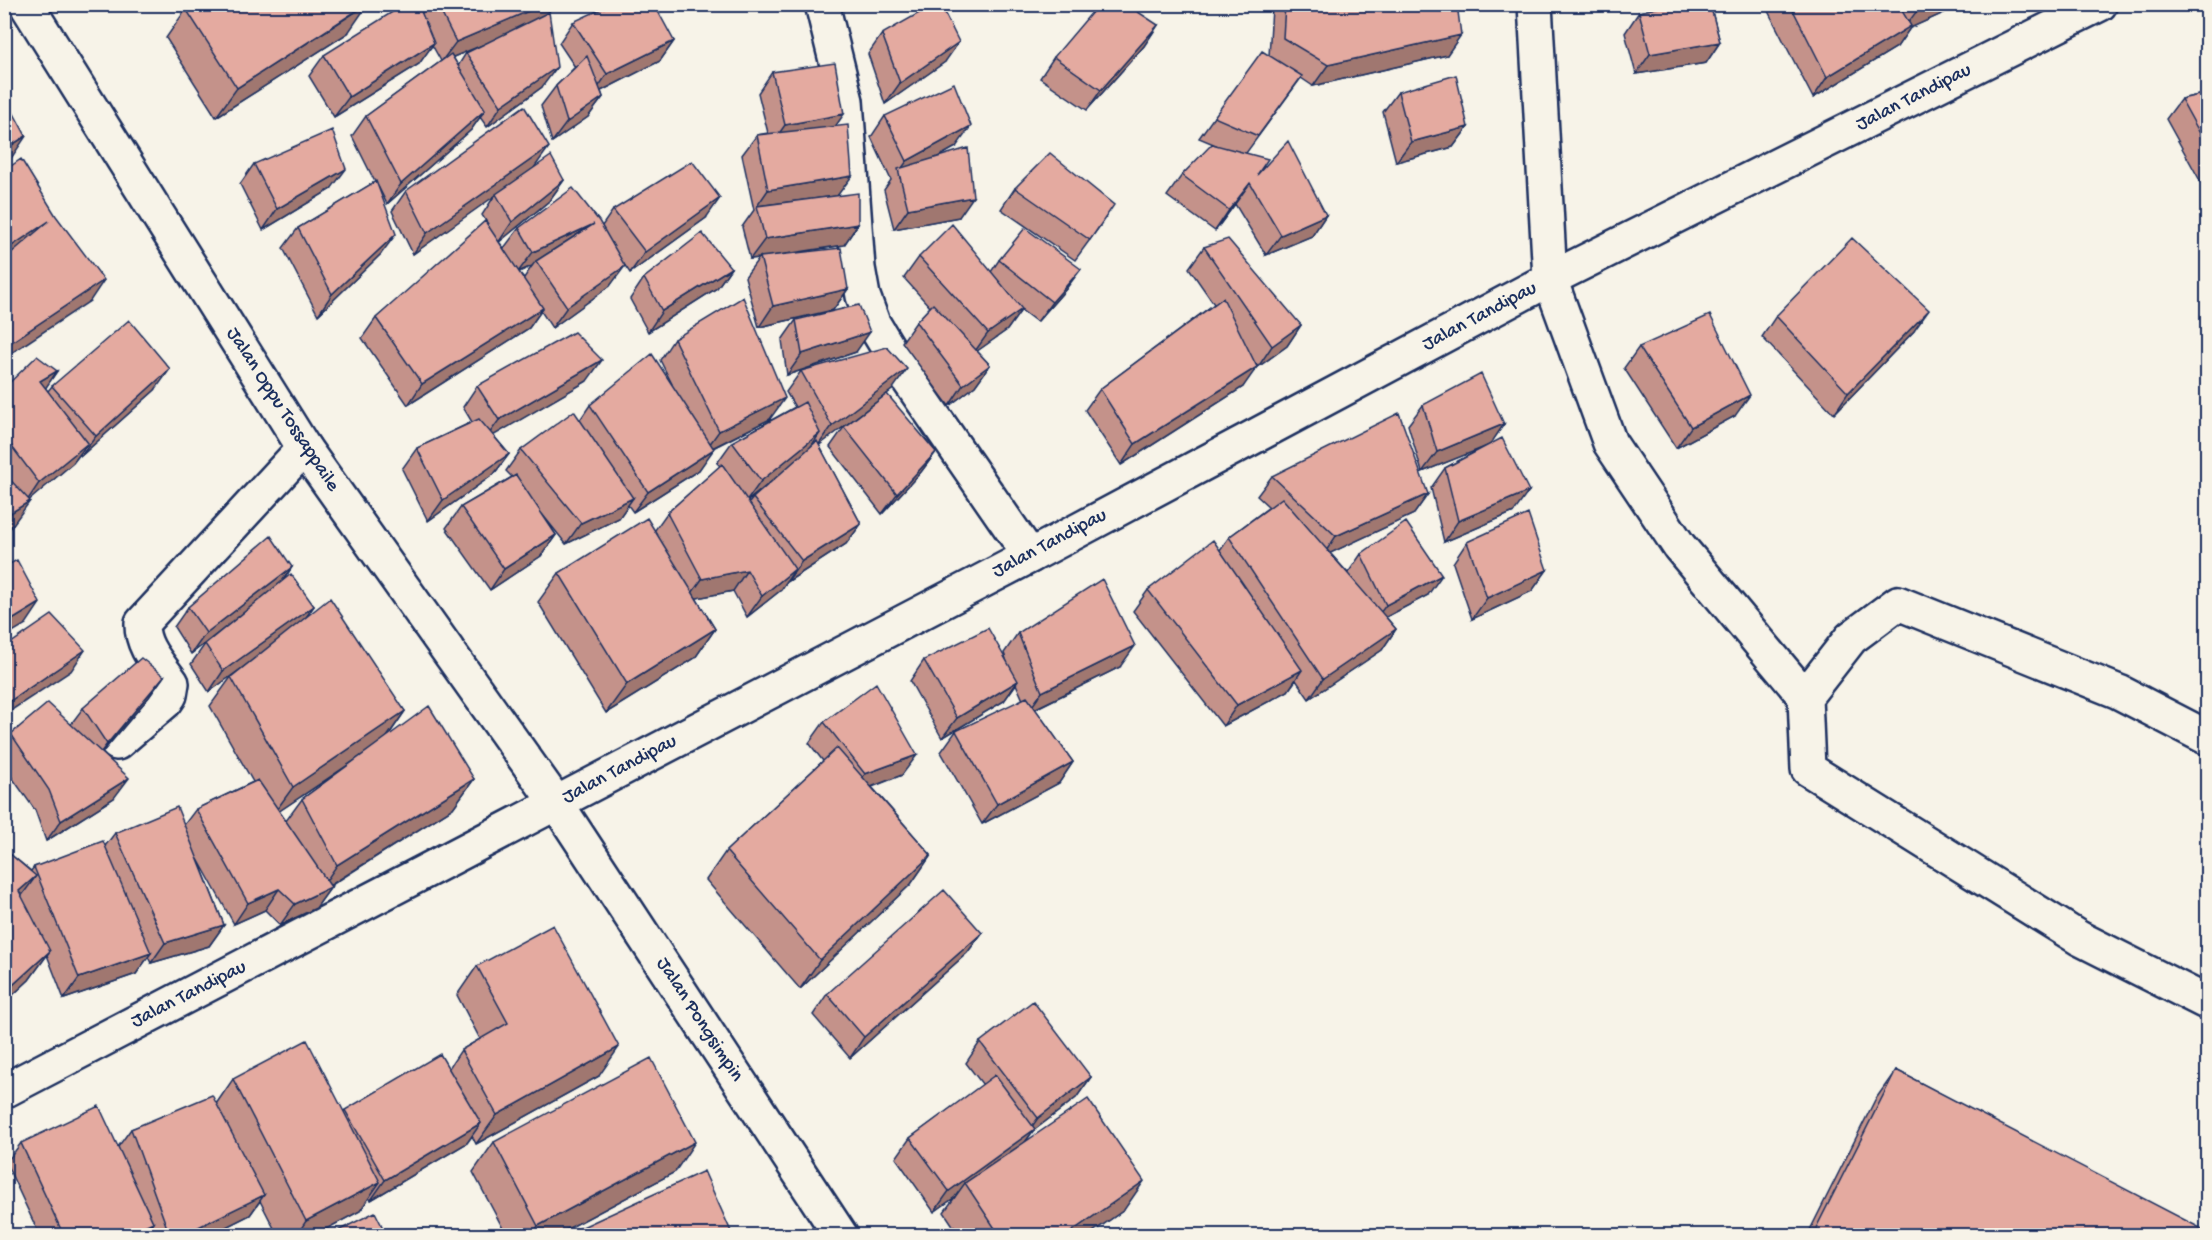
<svg xmlns="http://www.w3.org/2000/svg" width="2212" height="1240" font-family="'Gochi Hand',sans-serif">
<style>
.lines{fill:none;stroke-linecap:round;stroke-linejoin:round}
.street-casing{stroke:#1b2f5e;stroke-width:38}
.secondary-casing{stroke:#1b2f5e;stroke-width:38}
.primary-casing{stroke:#1b2f5e;stroke-width:38}
.street{stroke:#f7f3e8;stroke-width:33}
.secondary{stroke:#f7f3e8;stroke-width:33}
.primary{stroke:#f7f3e8;stroke-width:33}
.wall{fill:#c4928a;stroke:#1b2f5e;stroke-width:1.5;fill-rule:evenodd}
.shaded-wall{fill:#a07770;stroke:#1b2f5e;stroke-width:1.5}
.building{fill:#e4aaa0;stroke:#1b2f5e;stroke-width:1.5}
.labels{text-anchor:middle;dominant-baseline:central;stroke-width:6;stroke-linejoin:round;paint-order:stroke}
.street-label{font-size:20px;fill:#1b2f5e;stroke:#f7f3e8}
</style>
<rect width="100%" height="100%" fill="#f7f3e8"/>
<filter id="ink" filterUnits="userSpaceOnUse"><feTurbulence type="fractalNoise" baseFrequency=".0167" numOctaves="2"/><feDisplacementMap in="SourceGraphic" scale="12" xChannelSelector="R" yChannelSelector="G"/><feConvolveMatrix kernelMatrix="1 2 1 2 8 2 1 2 1" color-interpolation-filters="sRGB"/></filter>
<g filter="url(#ink)">
<g class="lines">
<defs>
<path id="street" d="M822,4L846,101L858,268L863,296L873,323L899,366L1030,556
M1535,4L1550,279L1610,443L1679,546L1805,697L1808,769L2079,938L2208,1003
M1805,697L1851,638L1898,603L2119,692L2208,738
M117,743L166,701L170,695L172,683C159,664 141,647 142,623L304,448"/>
<path id="secondary" d="M4,1091L1030,556L1550,279L2100,4"/>
<path id="primary" d="M26,4L304,448L557,804L841,1236"/>
</defs>
<use href="#street" class="street-casing"/>
<use href="#secondary" class="secondary-casing"/>
<use href="#primary" class="primary-casing"/>
<use href="#street" class="street"/>
<use href="#secondary" class="secondary"/>
<use href="#primary" class="primary"/>
</g>
<path class="wall" d="M428,4H554L548,13L542,87L487,127L480,117L471,130L387,204L378,186L381,254L318,315L283,248L298,228L375,182L352,136L366,116L441,61L432,45L419,64L334,117L309,76L324,55L422,13ZM486,44L466,53L458,66L453,57Z
M1274,4H1457L1447,55L1313,86L1301,78L1246,153L1257,175L1326,215L1312,236L1266,255L1235,204L1215,231L1167,196L1182,175L1216,145L1199,138L1214,117L1269,56L1272,8Z
M1598,4H1710L1720,42L1706,63L1636,74L1625,33L1639,12L1672,5L1599,11Z
M1772,4H1951L1946,12L1910,28L1897,47L1813,98L1768,11Z
M186,9L348,33L216,117L166,38Z
M573,22L674,41L660,61L601,91L603,97L588,117L552,142L541,106L556,86L575,67L559,43Z
M1158,25L1144,46L1087,110L1040,78L1054,57Z
M882,34L945,62L885,104L868,54Z
M772,72L836,126L838,196L858,224L844,245L787,254L848,289L833,310L759,327L745,277L759,258L750,259L742,227L754,210L742,155L757,135L768,133L758,93Z
M1398,92L1468,127L1453,147L1396,162L1383,112Z
M2208,93V195L2166,119L2181,99Z
M885,116L956,147L936,158L959,217L894,229L884,190L891,180L871,137Z
M254,164L331,189L263,230L240,184Z
M534,168L564,180L549,201L499,242L504,248L519,228L602,226L613,210L706,218L630,273L624,264L610,286L552,328L541,311L529,328L408,405L362,338L376,318L488,224L482,215L495,195L413,254L392,211L406,191ZM532,266L524,278L519,272Z
M1015,188L1100,226L1075,260L1001,209Z
M1204,247L1301,325L1287,346L1258,367L1255,363L1243,387L1121,465L1085,410L1100,389L1214,304L1189,268Z
M919,257L991,272L999,260L1066,289L1037,322L1021,310L1007,330L977,351L990,365L975,386L949,406L902,342L916,322L930,307L904,278Z
M731,268L717,288L648,332L630,299L644,278Z
M1776,316L1914,331L1834,414L1762,337Z
M796,320L856,352L787,375L782,340Z
M674,339L770,419L713,448L699,470L633,512L628,505L619,518L566,544L542,514L556,535L541,556L490,590L446,528L461,507L512,477L506,471L521,450L580,420L590,405L672,384L660,360Z
M1639,347L1735,416L1676,448L1624,368Z
M57,371L45,388L48,391L52,386L155,390L81,456L80,454L73,463L29,500L9,530L4,533V388Z
M801,371L892,390L819,445L861,524L846,544L787,582V581L781,590L747,617L733,591L696,598L715,629L695,658L606,713L538,602L559,573L655,530L667,513L720,466L717,463L732,442L795,407L786,392ZM768,485L753,498L749,503L748,501Z
M587,381L493,435L509,454L494,474L428,521L402,469L417,448L472,422L463,407L477,386Z
M1423,405L1504,424L1490,444L1514,512L1444,542L1431,488L1445,468L1486,446L1422,472L1408,425Z
M844,427L936,452L921,472L882,514L830,447Z
M1272,476L1428,494L1414,514L1330,553L1348,573L1361,554L1428,595L1386,617L1396,629L1382,650L1309,699L1296,680L1288,691L1223,726L1133,611L1148,590L1220,550L1229,537L1269,507L1257,496Z
M1467,542L1547,570L1532,591L1472,619L1453,563Z
M292,567L283,581L314,606L306,617L405,711L388,736L474,779L453,808L330,886L331,887L316,908L280,925L265,910L234,924L198,859L224,925L209,946L151,963L148,957L136,974L64,999L47,955L29,980L4,1003V849L31,871L34,867L105,846L115,833L184,825L196,809L253,782L210,706L231,677L241,668L209,692L191,664L205,644L219,632L191,654L174,627L188,607ZM350,764L302,799L286,821L279,811Z
M1018,633L1120,667L1035,709L1073,762L1059,783L982,824L941,752L956,731L1023,700L1016,684L1004,701L942,738L910,681L924,660L1007,662L1004,653Z
M164,676L149,697L102,753L114,798L46,841L35,810L4,766V743L11,734L71,724L83,708Z
M824,722L902,775L872,787L931,855L911,884L800,989L706,880L726,851L823,761L809,743Z
M982,933L967,953L850,1058L813,1015L827,994Z
M477,966L599,1076L476,1144L472,1136L467,1143L371,1200L369,1198L360,1211L313,1236H278L260,1201L250,1215L208,1236H148L146,1231L143,1236H40L6,1163L21,1143L118,1147L131,1129L216,1104L233,1079L344,1111L449,1068L461,1050L480,1039L457,995Z
M980,1042L1091,1077L1076,1098L1033,1131L1026,1141L1124,1210L1087,1236H960L944,1212L955,1197L934,1212L896,1158L910,1138L983,1085L966,1063Z
M1896,1070L2208,1236H1807L1875,1100Z
M494,1142L675,1172L554,1236H507L473,1172Z"/>
<path class="shaded-wall" d="M368,4L348,33L216,117L237,88Z
M545,4H554L543,20L441,62L456,42Z
M1604,4H1676L1599,11Z
M1931,4H1951L1946,12L1910,28L1897,47L1813,98L1827,77L1901,32L1916,12Z
M1158,25L1144,46L1087,110L1101,90Z
M1461,35L1447,55L1313,86L1328,65Z
M674,41L660,61L593,95L607,74Z
M959,42L945,62L885,104L900,83Z
M1720,42L1706,63L1636,74L1650,54Z
M434,43L419,64L334,117L349,97Z
M557,67L542,87L487,127L501,106Z
M603,97L588,117L552,142L567,122Z
M485,110L471,130L387,204L401,184Z
M844,114L830,134L771,145L785,125Z
M971,126L956,147L900,178L899,172L907,161Z
M1468,127L1453,147L1396,162L1411,142Z
M26,136L12,157L4,161V150Z
M549,147L534,168L413,254L427,233Z
M346,169L331,189L263,230L277,209Z
M852,176L837,196L757,206L768,190Z
M564,180L549,201L498,243L512,222Z
M1250,183L1235,204L1215,231L1229,210Z
M973,197L959,217L894,229L908,209Z
M720,198L706,218L630,273L645,252Z
M1326,215L1312,236L1266,255L1281,235Z
M49,221L4,262V251Z
M594,224L536,261L532,266L518,272L533,252Z
M858,224L844,245L760,258V257L759,258L750,259L765,239Z
M396,234L381,254L318,315L332,294Z
M625,266L610,286L552,328L567,307Z
M731,268L717,288L648,332L662,311Z
M1081,269L1066,289L1037,322L1052,302Z
M104,280L90,301L4,358V347Z
M848,289L833,310L759,327L773,306Z
M543,308L529,328L408,405L422,384Z
M1022,309L1007,330L973,354L988,333Z
M1929,310L1914,331L1834,414L1848,393Z
M1301,325L1287,346L1258,367L1272,346Z
M870,332L856,352L787,375L802,354Z
M602,360L587,381L484,441L499,420Z
M990,365L975,386L949,406L963,385Z
M1257,367L1243,387L1121,465L1135,444Z
M170,369L155,390L81,456L96,436Z
M907,369L892,390L817,447L832,426Z
M57,371L43,392L40,381Z
M1750,395L1735,416L1676,448L1691,427Z
M785,398L770,419L704,452L719,431Z
M1504,424L1490,445L1422,472L1437,452Z
M820,433L806,454L746,502L761,481Z
M88,443L73,463L25,504L39,483Z
M714,449L699,470L633,512L648,492Z
M936,452L921,472L882,514L897,494Z
M509,454L494,474L428,521L443,500Z
M1529,491L1514,512L1444,542L1458,521Z
M1428,494L1414,514L1322,557L1336,536Z
M633,498L619,518L566,544L581,523Z
M30,501L9,530L4,533V517Z
M861,524L846,544L787,582L802,561Z
M556,535L541,556L490,590L504,569Z
M292,567L278,587L191,654L206,633Z
M795,569L781,590L747,617L762,596Z
M747,570L733,591L687,600L702,579Z
M1547,570L1532,591L1472,619L1487,598Z
M1442,575L1428,595L1371,625L1386,605Z
M40,603L26,624L4,637V625Z
M314,606L299,627L209,692L223,671Z
M715,629L695,658L606,713L627,684Z
M1396,629L1382,650L1309,699L1323,679Z
M1135,646L1120,667L1028,712L1042,692Z
M85,650L71,671L4,715V705Z
M1302,670L1288,691L1223,726L1237,705Z
M164,676L149,697L92,764L107,744Z
M1018,681L1004,701L942,738L957,718Z
M405,711L385,740L272,816L293,787Z
M917,755L902,775L850,795L865,774Z
M1073,762L1059,783L982,824L997,804Z
M129,778L114,798L46,841L61,821Z
M474,779L453,808L318,893L331,887L316,908L280,925L295,904L317,894L337,865Z
M931,855L911,884L800,989L820,960Z
M36,876L15,905L19,891Z
M279,889L265,910L234,924L248,903Z
M224,925L209,946L151,963L165,943Z
M982,933L967,953L850,1058L864,1037Z
M50,951L29,980L4,1003V993Z
M151,953L136,974L64,999L79,978Z
M619,1047L599,1076L476,1144L497,1115Z
M1091,1077L1076,1098L1033,1131L1020,1149L965,1183L955,1197L934,1212L949,1191L1026,1135L1038,1118Z
M481,1123L467,1143L371,1200L385,1180Z
M695,1142L675,1172L554,1236H531L538,1226Z
M1144,1181L1124,1210L1087,1236H1065Z
M380,1182L360,1211L313,1236H296L306,1221Z
M264,1195L250,1215L208,1236H180Z
M153,1222L143,1236H123Z"/>
<path class="building" d="M193,4H367L237,88L186,9Z
M405,4H418L434,43L349,97L324,55Z
M437,4H545L456,42Z
M612,4H654L674,41L607,74L573,22Z
M935,4H940L959,42L900,83L882,34Z
M1099,4H1126L1158,25L1101,90L1054,57Z
M1285,4H1457L1461,35L1328,65L1283,38Z
M1673,4H1710L1720,42L1650,54L1639,12Z
M1790,4H1898L1911,26L1827,77Z
M1911,4H1931L1916,12Z
M549,12L557,67L501,106L466,53Z
M1262,51L1302,76L1258,136L1214,117Z
M451,54L485,110L401,184L366,116Z
M587,56L603,97L567,122L556,86Z
M835,63L844,114L785,125L772,72Z
M1456,75L1468,127L1411,142L1398,92Z
M954,83L971,126L907,161L885,116Z
M2208,93V148L2181,99Z
M4,95L26,136L4,150Z
M524,106L549,147L427,233L406,191Z
M848,125L852,176L768,190L757,135Z
M332,130L346,169L277,209L254,164Z
M1288,141L1326,215L1281,235L1250,183L1229,210L1182,175L1212,144L1268,159L1257,175Z
M968,148L973,197L908,209L898,169Z
M1050,153L1114,205L1090,240L1015,188Z
M551,156L564,180L512,222L496,194Z
M21,159L56,216L104,280L4,347V259L49,221L4,251V171Z
M692,161L720,198L645,252L613,210Z
M376,181L396,234L332,294L298,228Z
M573,188L599,221L625,266L567,307L536,261L594,224L533,252L519,228Z
M858,193V224L765,239L757,206Z
M485,221L543,308L422,384L376,318Z
M952,224L1022,309L988,333L919,257Z
M1025,228L1081,269L1052,302L999,260Z
M702,233L731,268L662,311L644,278Z
M1852,238L1929,310L1848,393L1776,316Z
M1228,239L1301,325L1272,346L1204,247Z
M841,248L848,289L773,306L760,257Z
M743,297L785,398L719,431L674,339Z
M1223,298L1257,367L1135,444L1100,389Z
M933,304L990,365L963,385L916,322Z
M859,305L870,332L802,354L796,320Z
M1710,315L1750,395L1691,427L1639,347Z
M129,320L170,369L96,436L52,386Z
M574,332L602,360L499,420L477,386Z
M887,347L907,369L832,426L801,371Z
M652,354L714,449L648,492L590,405Z
M37,356L57,371L40,381L88,443L39,483L4,436V388Z
M1481,374L1504,424L1437,452L1423,405Z
M887,394L936,452L897,494L844,427Z
M805,402L820,433L761,481L732,442Z
M574,411L633,498L581,523L521,450Z
M1399,413L1428,494L1336,536L1272,476Z
M479,419L509,454L443,500L417,448Z
M1502,438L1529,491L1458,521L1445,468Z
M817,441L861,524L802,561L753,498Z
M722,464L795,569L762,596L747,570L702,579L667,513Z
M4,473L30,501L4,517Z
M516,475L556,535L504,569L461,507Z
M1282,498L1396,629L1323,679L1229,537Z
M1528,514L1547,570L1487,598L1467,542Z
M647,518L715,629L627,684L559,573Z
M1406,522L1442,575L1386,605L1361,554Z
M271,536L292,567L206,633L188,607Z
M1213,540L1302,670L1237,705L1148,590Z
M17,560L40,603L4,625V567Z
M291,574L314,606L223,671L205,644Z
M1102,579L1135,646L1042,692L1018,633Z
M330,598L405,711L293,787L231,677Z
M52,615L85,650L4,705V648Z
M988,628L1018,681L957,718L924,660Z
M141,658L164,676L107,744L83,708Z
M876,683L917,755L865,774L824,722Z
M1027,697L1073,762L997,804L956,731Z
M48,703L129,778L61,821L49,790L11,734Z
M429,706L474,779L337,865L302,799Z
M837,748L931,855L820,960L726,851Z
M258,780L331,887L295,904L279,889L248,903L196,809Z
M177,807L224,925L165,943L115,833Z
M103,841L151,953L79,978L34,867Z
M4,849L36,876L19,891L50,951L4,993Z
M944,890L982,933L864,1037L827,994Z
M553,925L619,1047L497,1115L461,1050L508,1023L477,966Z
M1033,1001L1091,1077L1038,1118L980,1042Z
M307,1040L380,1182L306,1221L233,1079Z
M440,1054L481,1123L385,1180L345,1110Z
M651,1058L695,1142L538,1226L494,1142Z
M1896,1070L2208,1232V1236H1812Z
M995,1075L1035,1129L949,1191L910,1138Z
M212,1095L264,1195L180,1236H170L131,1129Z
M1088,1099L1144,1181L1065,1236H1000L965,1183Z
M99,1106L153,1222L123,1236H64L21,1143Z
M704,1171L733,1236H563Z
M375,1212L387,1236H328Z"/>
</g>
<g class="labels">
<g class="street-label">
<text transform="translate(1914 98) rotate(-27)">Jalan Tandipau</text>
<text transform="translate(1480 317) rotate(-28)">Jalan Tandipau</text>
<text transform="translate(282 410) rotate(57)">Jalan Oppu Tossappaile</text>
<text transform="translate(1050 544) rotate(-28)">Jalan Tandipau</text>
<text transform="translate(620 770) rotate(-28)">Jalan Tandipau</text>
<text transform="translate(189 995) rotate(-27)">Jalan Tandipau</text>
<text transform="translate(699 1020) rotate(57)">Jalan Pongsimpin</text>
</g>
</g>
<rect width="2212" height="1240" fill="none" stroke="#f7f3e8" stroke-width="24"/>
<rect x="12" y="12" width="2188" height="1216" fill="none" stroke="#1b2f5e" stroke-width="2" filter="url(#ink)"/>
</svg>
